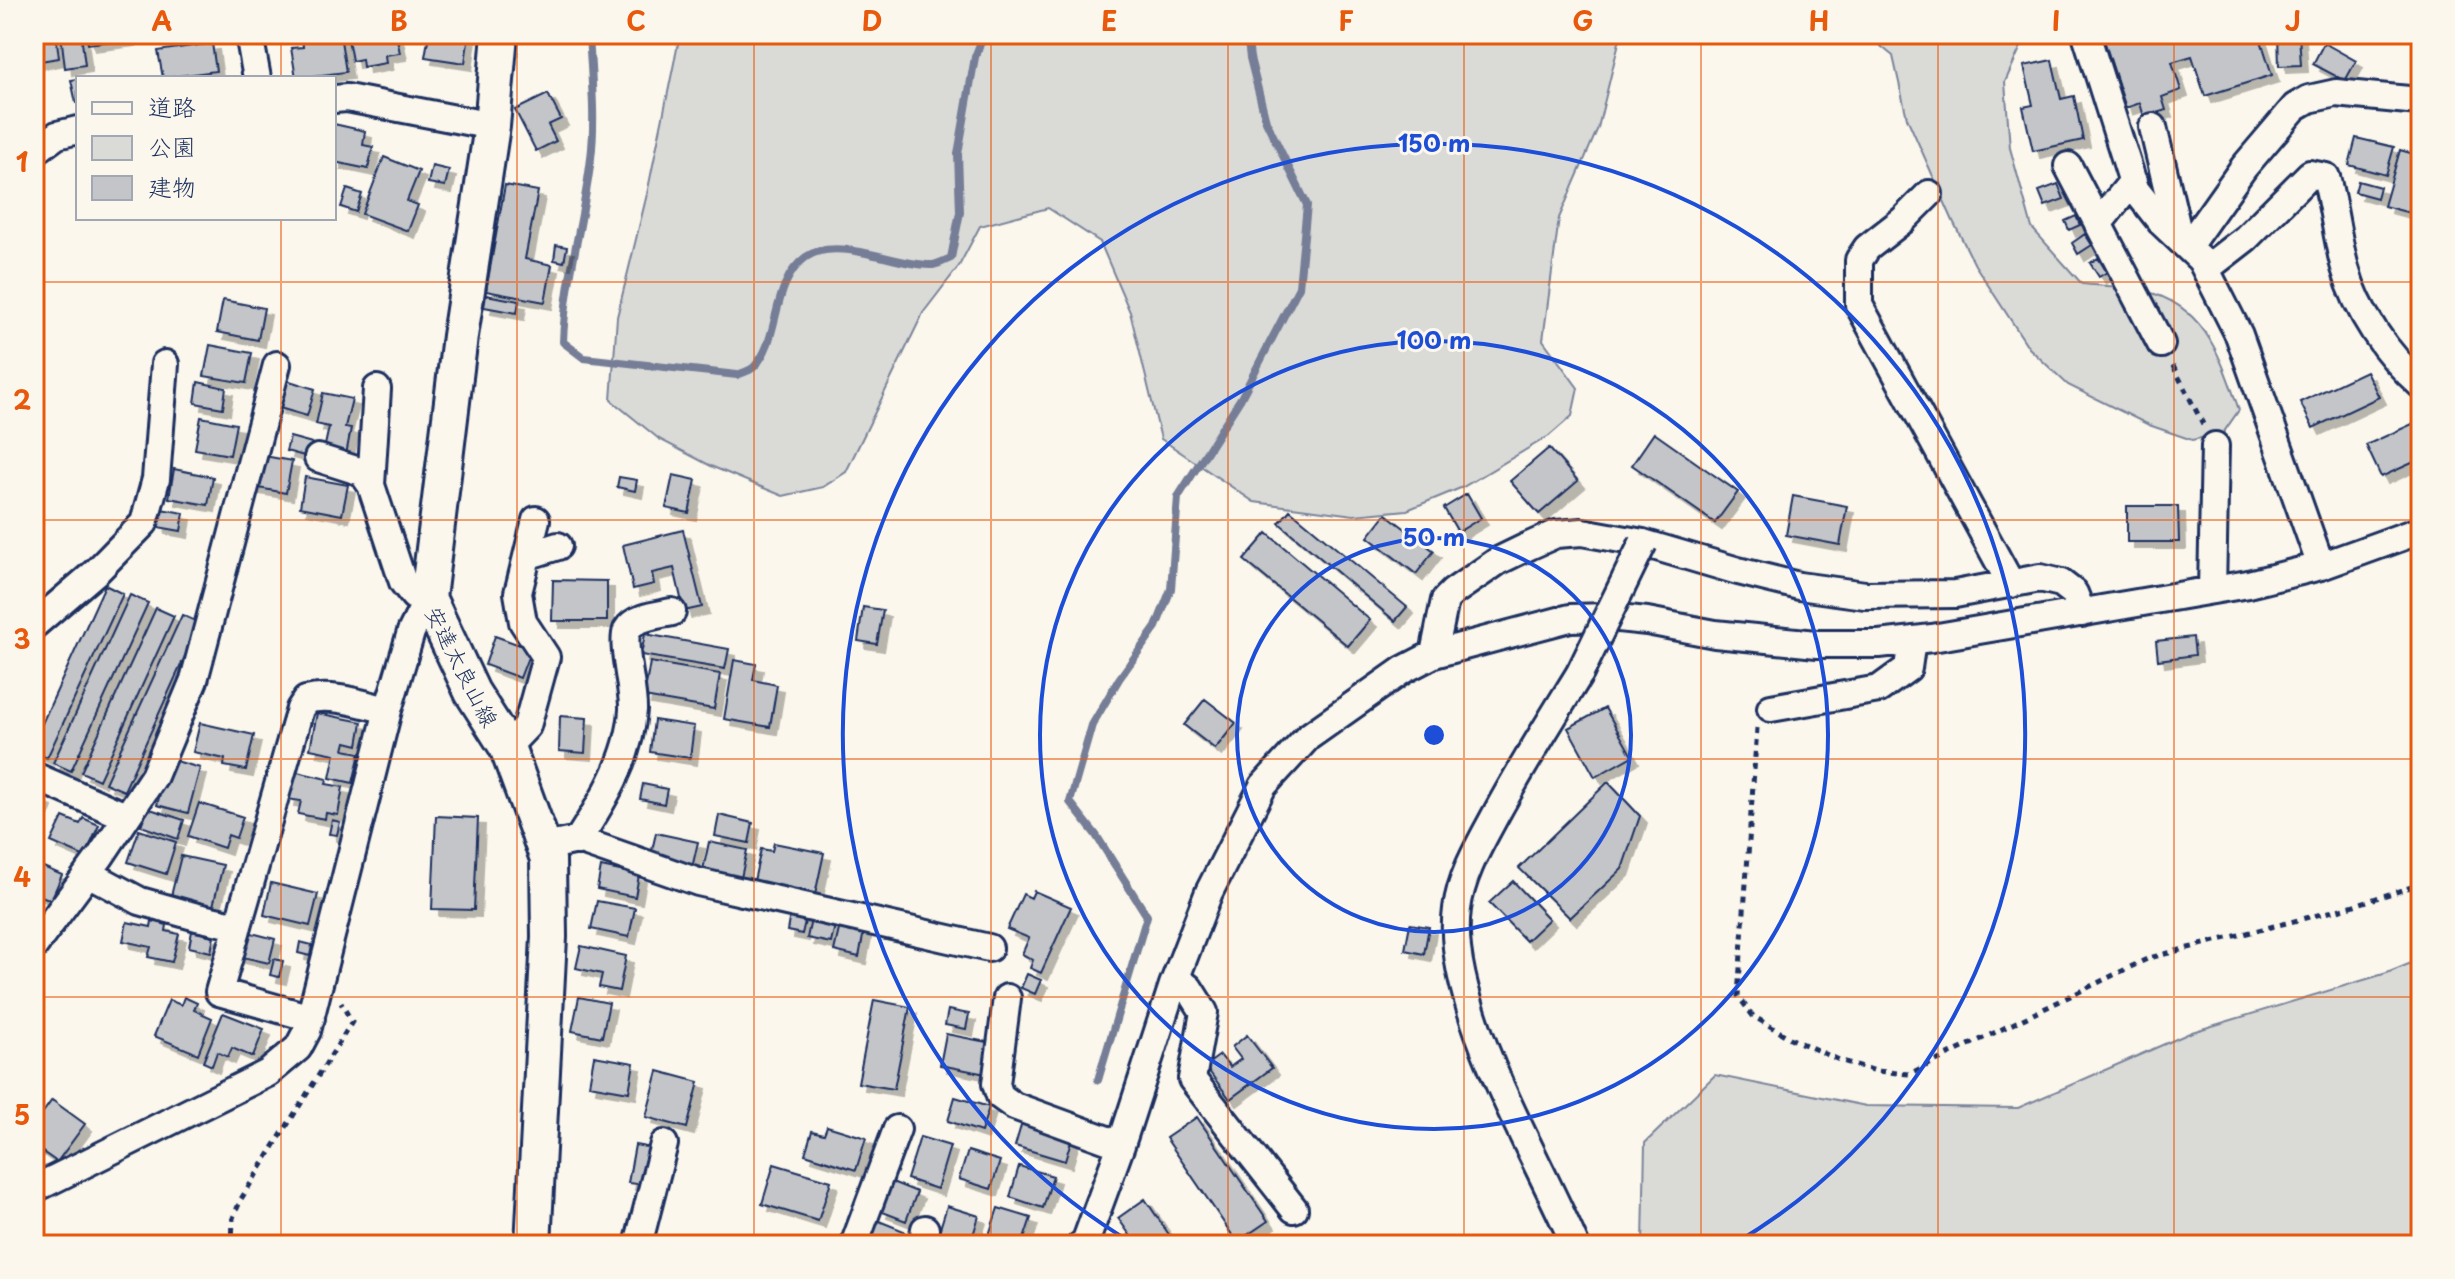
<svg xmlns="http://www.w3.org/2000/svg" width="2455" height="1279" font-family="'Playpen Sans','Klee One',sans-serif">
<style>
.green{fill:#dadad7;stroke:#7a849a;stroke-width:2}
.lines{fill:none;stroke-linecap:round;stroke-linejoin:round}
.stream{stroke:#747e96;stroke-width:8}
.building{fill:#c3c5c9;stroke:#1b2f5e;stroke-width:2;filter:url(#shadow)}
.minor-casing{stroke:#1b2f5e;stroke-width:32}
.major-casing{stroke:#1b2f5e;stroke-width:40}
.path{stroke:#1b2f5e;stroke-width:5;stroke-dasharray:6 6;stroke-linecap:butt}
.minor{stroke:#fbf7ec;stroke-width:26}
.major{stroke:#fbf7ec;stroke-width:34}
.minor-bridge-casing{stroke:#1b2f5e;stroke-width:32;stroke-linecap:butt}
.minor-bridge{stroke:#fbf7ec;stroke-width:26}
.grid{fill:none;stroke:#e8590c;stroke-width:2;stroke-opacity:0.55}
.ring{fill:none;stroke:#1d4ed8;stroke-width:4}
.labels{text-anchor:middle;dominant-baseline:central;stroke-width:6;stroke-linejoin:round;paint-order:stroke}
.street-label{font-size:22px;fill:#1b2f5e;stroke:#fbf7ec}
.centre{fill:#1d4ed8;stroke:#fbf7ec;stroke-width:4}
.ring-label{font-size:24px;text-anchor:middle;font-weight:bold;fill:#1d4ed8;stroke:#fbf7ec;stroke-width:6;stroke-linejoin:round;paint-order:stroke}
.neatline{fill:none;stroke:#e8590c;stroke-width:3}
.grid-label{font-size:26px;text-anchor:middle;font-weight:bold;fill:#e8590c}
</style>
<defs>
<filter id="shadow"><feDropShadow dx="7" dy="7" stdDeviation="0" flood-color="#0004"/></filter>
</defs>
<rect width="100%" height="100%" fill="#fbf7ec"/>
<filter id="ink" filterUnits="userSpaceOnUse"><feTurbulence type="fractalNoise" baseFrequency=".0125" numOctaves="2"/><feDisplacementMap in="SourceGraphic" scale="16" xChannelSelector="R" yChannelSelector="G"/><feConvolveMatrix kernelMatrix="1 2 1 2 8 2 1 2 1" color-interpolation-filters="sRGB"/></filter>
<g filter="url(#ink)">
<path class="green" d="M680,34H1621L1598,128L1559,218L1543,340L1578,388L1572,416L1549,436L1463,487L1407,510L1354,515L1254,502L1161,439L1130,312L1100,242L1048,208L980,226L959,266L923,313L846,472L823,487L783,496L713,467L659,439L611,400L617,317L647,194Z
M1866,34H2024L2023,42L2005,82L2010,148L2032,228L2082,284C2102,286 2124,286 2144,291C2205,305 2220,356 2239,410L2223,433L2192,440L2149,425L2068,385L2029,348L1975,265L1953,221L1907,118L1893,56Z
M2421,959V1245H1643L1645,1143L1715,1075L1866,1106L2018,1108L2192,1032L2387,973Z"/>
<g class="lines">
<path class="stream" d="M589,34C591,74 596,118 591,158C584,220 565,280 563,342L584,358L737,375C742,373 750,371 754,367C781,340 770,283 806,257C838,235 898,267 933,265C939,264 946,260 951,258L960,212L958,154L975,57L984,34
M1098,1080L1147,916L1096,835L1070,802L1092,725L1119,679L1156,627L1171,589L1178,497L1241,398L1299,287L1307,205L1266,121L1250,58L1247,34"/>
</g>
<path class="building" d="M34,34H56L59,58L34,62Z
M61,34H81L85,65L65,68Z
M86,34H128L129,39L88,44Z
M317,34H340L346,72L296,78L291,48L303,47L302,36Z
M381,34H396L400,53L385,55L386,63L363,67L362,59L352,61L348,39Z
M429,34H469L465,63L425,57Z
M2122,34H2233L2234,39L2259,34L2272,75L2205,96L2192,56L2172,62L2181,90L2162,97L2166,110L2144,117L2140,103L2126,108L2104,40Z
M2278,34H2299L2301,65L2279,66Z
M212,43L216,71L163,78L158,51Z
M2324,43L2356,61L2345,81L2313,64Z
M2052,60L2061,99L2074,96L2083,140L2033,151L2023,107L2033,105L2024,66Z
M78,79V103H76L71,80Z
M548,94L561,119L548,125L556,141L536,151L515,110Z
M334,124L365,131L363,145L373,147L368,169L334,162Z
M2356,138L2394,147L2386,175L2349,165Z
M2400,150L2421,156V216L2384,206Z
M384,157L419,171L407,201L418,205L408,231L362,214Z
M432,166L449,170L445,186L428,183Z
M2358,181L2380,187L2377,198L2355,192Z
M2058,184L2064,199L2045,206L2039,191Z
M505,185L538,191L525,259L552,265L545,302L486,291Z
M347,189L362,194L356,212L341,207Z
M2076,216L2080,225L2069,230L2065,221Z
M2085,234L2092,245L2078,254L2072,243Z
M556,245L567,247L564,262L554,260Z
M2098,258L2107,272L2099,277L2090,263Z
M486,295L519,301L517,313L484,307Z
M223,300L264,308L258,340L217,332Z
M210,345L252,353L246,383L204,376Z
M2366,371L2379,397L2313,428L2300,402Z
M283,379L315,389L307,416L276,407Z
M198,382L226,388L223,408L195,403Z
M323,393L352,399L345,427L351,428L346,455L324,450L329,427L316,424Z
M201,417L236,424L230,455L195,449Z
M2421,420V459L2381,477L2366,445Z
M1654,433L1738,492L1715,523L1632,465Z
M290,437L312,443L308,457L286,451Z
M1549,448L1578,481L1539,514L1510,481Z
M259,455L292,461L286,493L253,487Z
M174,469L213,477L208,505L169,498Z
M673,475L696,480L689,513L666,508Z
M305,477L348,485L342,515L300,507Z
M619,477L637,480L635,491L617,487Z
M1467,494L1481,518L1458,532L1444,508Z
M1793,496L1847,506L1840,545L1786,535Z
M2127,506H2178L2179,542H2127Z
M161,509L184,513L181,531L158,527Z
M1290,510L1407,607L1395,621L1279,523Z
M1386,514L1434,551L1416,574L1368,537Z
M683,530L702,607L684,611L674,568L652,573L654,584L633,589L623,545Z
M1267,533L1370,620L1348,646L1244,560Z
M553,580L607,581V621H552Z
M105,585L123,594L47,758L34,752V741Z
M130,595L148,603L71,771L53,763Z
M863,607L883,610L877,644L858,641Z
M156,608L174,616L99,780L81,772Z
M182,615L200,623L124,791L105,783Z
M645,634L729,649L725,669L641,655Z
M495,636L531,649L520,678L485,665Z
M2193,637L2195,655L2158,660L2156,641Z
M734,660L756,664L753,680L777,685L770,727L724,719Z
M650,662L720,674L714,709L644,697Z
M1205,699L1236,723L1215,749L1184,725Z
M1605,708L1632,756L1595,777L1568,728Z
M317,713L362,722L358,745L346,742L344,750L360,753L353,783L330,778L335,754L310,749Z
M560,716L587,718L585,753L559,751Z
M654,720L694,726L690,758L650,752Z
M200,723L254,735L246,770L224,766L225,759L193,752Z
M169,759L200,768L188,813L157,805Z
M293,771L327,779L326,784L343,787L338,815L326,813L325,819L298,814L301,801L287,799Z
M1608,782L1640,816L1622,869L1570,918L1519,868Z
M643,784L667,789L664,804L640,799Z
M34,795L45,800L34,826Z
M199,803L243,817L236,838L228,835L224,848L188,836Z
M147,808L184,820L178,839L141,826Z
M719,815L753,823L749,843L715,836Z
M436,816L478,818L474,910L432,909Z
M63,817L80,824L83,818L99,825L85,857L51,842Z
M332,820L340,822L337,835L329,834Z
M139,830L176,842L166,874L128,862Z
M656,833L698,842L692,868L650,859Z
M709,842L747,850L741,878L703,870Z
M774,843L824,853L815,895L754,881L761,849L772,851Z
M181,856L223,865L213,906L171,896Z
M34,863L62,875L51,900L34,893Z
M601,867L639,875L635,897L597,889Z
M1513,881L1549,919L1526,941L1489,903Z
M271,883L318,894L310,926L264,915Z
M1034,891L1071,907L1041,973L1030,968L1033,960L1022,954L1029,938L1007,929L1023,894L1031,898Z
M597,901L635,908L629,937L591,929Z
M790,914L806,917L802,934L787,931Z
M812,915L836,921L831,943L807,938Z
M152,921L167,925L166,931L179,934L172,962L148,957L151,947L123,941L127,922L151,927Z
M841,921L865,926L859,957L834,951Z
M1410,924L1429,927L1424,954L1405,950Z
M192,931L214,936L211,952L189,947Z
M244,931L275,939L269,963L238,956Z
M300,942L312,945L310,956L298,953Z
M581,946L626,956L619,991L599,987L602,974L576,968Z
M274,959L283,961L279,977L270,975Z
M1027,974L1041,980L1035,994L1021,988Z
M184,997L197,1003L194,1010L212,1018L198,1054L154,1036L169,1000L181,1005Z
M579,997L609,1003L602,1037L572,1031Z
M874,1000L910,1007L894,1089L858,1083Z
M948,1010L969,1014L966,1029L945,1025Z
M223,1013L264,1029L253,1057L232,1048L228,1057L217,1052L212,1066L203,1062Z
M946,1034L992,1043L986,1074L940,1065Z
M1247,1035L1272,1068L1230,1099L1205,1066L1220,1055L1230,1067L1241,1059L1232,1047Z
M594,1056L634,1063L629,1092L589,1085Z
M658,1071L699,1082L687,1128L646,1117Z
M955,1097L989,1107L981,1132L948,1121Z
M52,1100L85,1124L57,1162L34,1146V1125Z
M1197,1117L1268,1221L1237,1242L1166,1138Z
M1023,1119L1073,1134L1065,1161L1015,1146Z
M827,1126L866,1138L856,1170L805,1154L812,1131L824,1134Z
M920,1137L950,1146L937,1189L907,1179Z
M635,1145L652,1148L645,1185L628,1183Z
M968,1151L1000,1161L991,1189L959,1179Z
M774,1164L831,1181L818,1221L762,1204Z
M1019,1166L1053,1176L1043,1208L1010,1197Z
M892,1182L917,1192L906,1221L880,1211Z
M1145,1199L1176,1245H1137L1118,1218Z
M947,1206L979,1216L970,1245L938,1235Z
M998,1208L1031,1218L1022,1245L989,1235Z
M874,1219L904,1231L899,1245H864Z"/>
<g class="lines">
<defs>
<path id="minor" d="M249,34L257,78
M2086,34L2135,189L2161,222L2201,260L2239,335L2321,566
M334,99L347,98L492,126
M2153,127L2179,237
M34,152L57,135L78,130
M2068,166L2161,344
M1929,194L1903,220L1867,248L1859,260V305L2011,584
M2098,224L2133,181
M2188,246L2244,167L2295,107L2309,99L2336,93L2419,101L2421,97
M2206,269L2246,238L2310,174L2326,177C2334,207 2337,238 2345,268C2357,312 2387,355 2421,385
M318,458L362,472L371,485
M529,555L558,546
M2212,590L2215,446
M34,625L97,571L144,523L156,479L165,364
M1434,654L1445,600L1453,592L1498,561L1529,546L1556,534L1582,532L1643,543L1738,571L1799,586L1865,595L1955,594L2040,578L2061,583L2074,593L2082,613
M1771,708L1879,689L1908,668L1912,640
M507,747L527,726L546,657L523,622L518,593L536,520
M34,776L125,816
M578,840C603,801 630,758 633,710C634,690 621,645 627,630C634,617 658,615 672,612
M544,847L578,840L698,882L989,948
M88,873L140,901L197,917L238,926
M34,946L100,857L154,776L194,680L277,365
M1176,978L1189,988L1204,1012L1192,1079L1294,1209
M1007,998L996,1084L1000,1096L1014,1106L1121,1145
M311,1018L219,992L300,709L306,700C332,693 362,704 388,710
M34,1189L268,1073L298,1048L307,1031L388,710L411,632L428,598L414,596L403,582L371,485L377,389
M638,1245L664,1144
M854,1245L897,1129
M922,1245L925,1229
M1081,1245L1085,1243L1121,1145L1173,985L1209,892L1263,786L1308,737L1403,670L1434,654L1570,618L1609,617L1647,621L1715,634L1817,644H1879L1932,638L2248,584L2321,566L2421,530
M1575,1245C1538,1157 1444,1003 1457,909C1461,875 1480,844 1496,814C1522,766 1551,720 1580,673"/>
<path id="major" d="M500,34L492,126L460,336L428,598L472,692L507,747L548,859L549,937L533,1245"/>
</defs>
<use href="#minor" class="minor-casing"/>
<use href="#major" class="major-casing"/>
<path class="path" d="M2173,366L2203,424
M1757,728L1738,996L1753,1016L1790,1038L1839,1060L1876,1071L1909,1074L2149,958L2345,908L2421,884
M232,1245L233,1218L241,1199L352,1022L341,1003"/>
<use href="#minor" class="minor"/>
<use href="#major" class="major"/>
<defs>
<path id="minor-bridge" d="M1580,673L1643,543"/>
</defs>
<use href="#minor-bridge" class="minor-bridge-casing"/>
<use href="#minor-bridge" class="minor-bridge"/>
</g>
</g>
<path class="grid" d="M281,34V78M517,34V1245M754,34V1245M991,34V1245M1228,34V1245M1464,34V1245M1701,34V1245M1938,34V1245M2174,34V1245M281,218V1245M34,282H2421M34,520H2421M34,759H2421M34,997H2421"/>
<g class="ring">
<circle cx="1434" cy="735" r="197"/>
<circle cx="1434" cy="735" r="394"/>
<path d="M1134 1244A591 591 0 1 1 1734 1244"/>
</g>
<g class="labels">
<g class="street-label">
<text transform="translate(463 666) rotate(63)">安達太良山線</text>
</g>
</g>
<circle cx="1434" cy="735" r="12" class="centre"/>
<g class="ring-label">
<text x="1434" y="152">150 m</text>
<text x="1434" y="349">100 m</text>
<text x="1434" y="546">50 m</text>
</g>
<rect width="2455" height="1279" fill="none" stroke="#fbf7ec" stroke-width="88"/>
<rect x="76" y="76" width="260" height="144" fill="#fbf7ec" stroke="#a1a7b3" stroke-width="2"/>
<rect x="92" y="102" width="40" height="12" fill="#fbf7ec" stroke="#a1a7b3" stroke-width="2"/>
<text x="148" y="116" font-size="24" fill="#1b2f5e">道路</text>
<rect x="92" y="136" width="40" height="24" fill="#dadad7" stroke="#a1a7b3" stroke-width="2"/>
<text x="148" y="156" font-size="24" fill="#1b2f5e">公園</text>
<rect x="92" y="176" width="40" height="24" fill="#c3c5c9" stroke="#a1a7b3" stroke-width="2"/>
<text x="148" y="196" font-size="24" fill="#1b2f5e">建物</text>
<rect x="44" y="44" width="2367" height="1191" class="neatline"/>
<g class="grid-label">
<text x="162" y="31">A</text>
<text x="399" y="31">B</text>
<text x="636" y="31">C</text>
<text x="872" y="31">D</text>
<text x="1109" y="31">E</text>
<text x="1346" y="31">F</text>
<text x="1583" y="31">G</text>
<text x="1819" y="31">H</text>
<text x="2056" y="31">I</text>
<text x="2293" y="31">J</text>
<text x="22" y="172">1</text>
<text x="22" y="410">2</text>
<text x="22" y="649">3</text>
<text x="22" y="887">4</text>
<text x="22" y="1125">5</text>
</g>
</svg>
